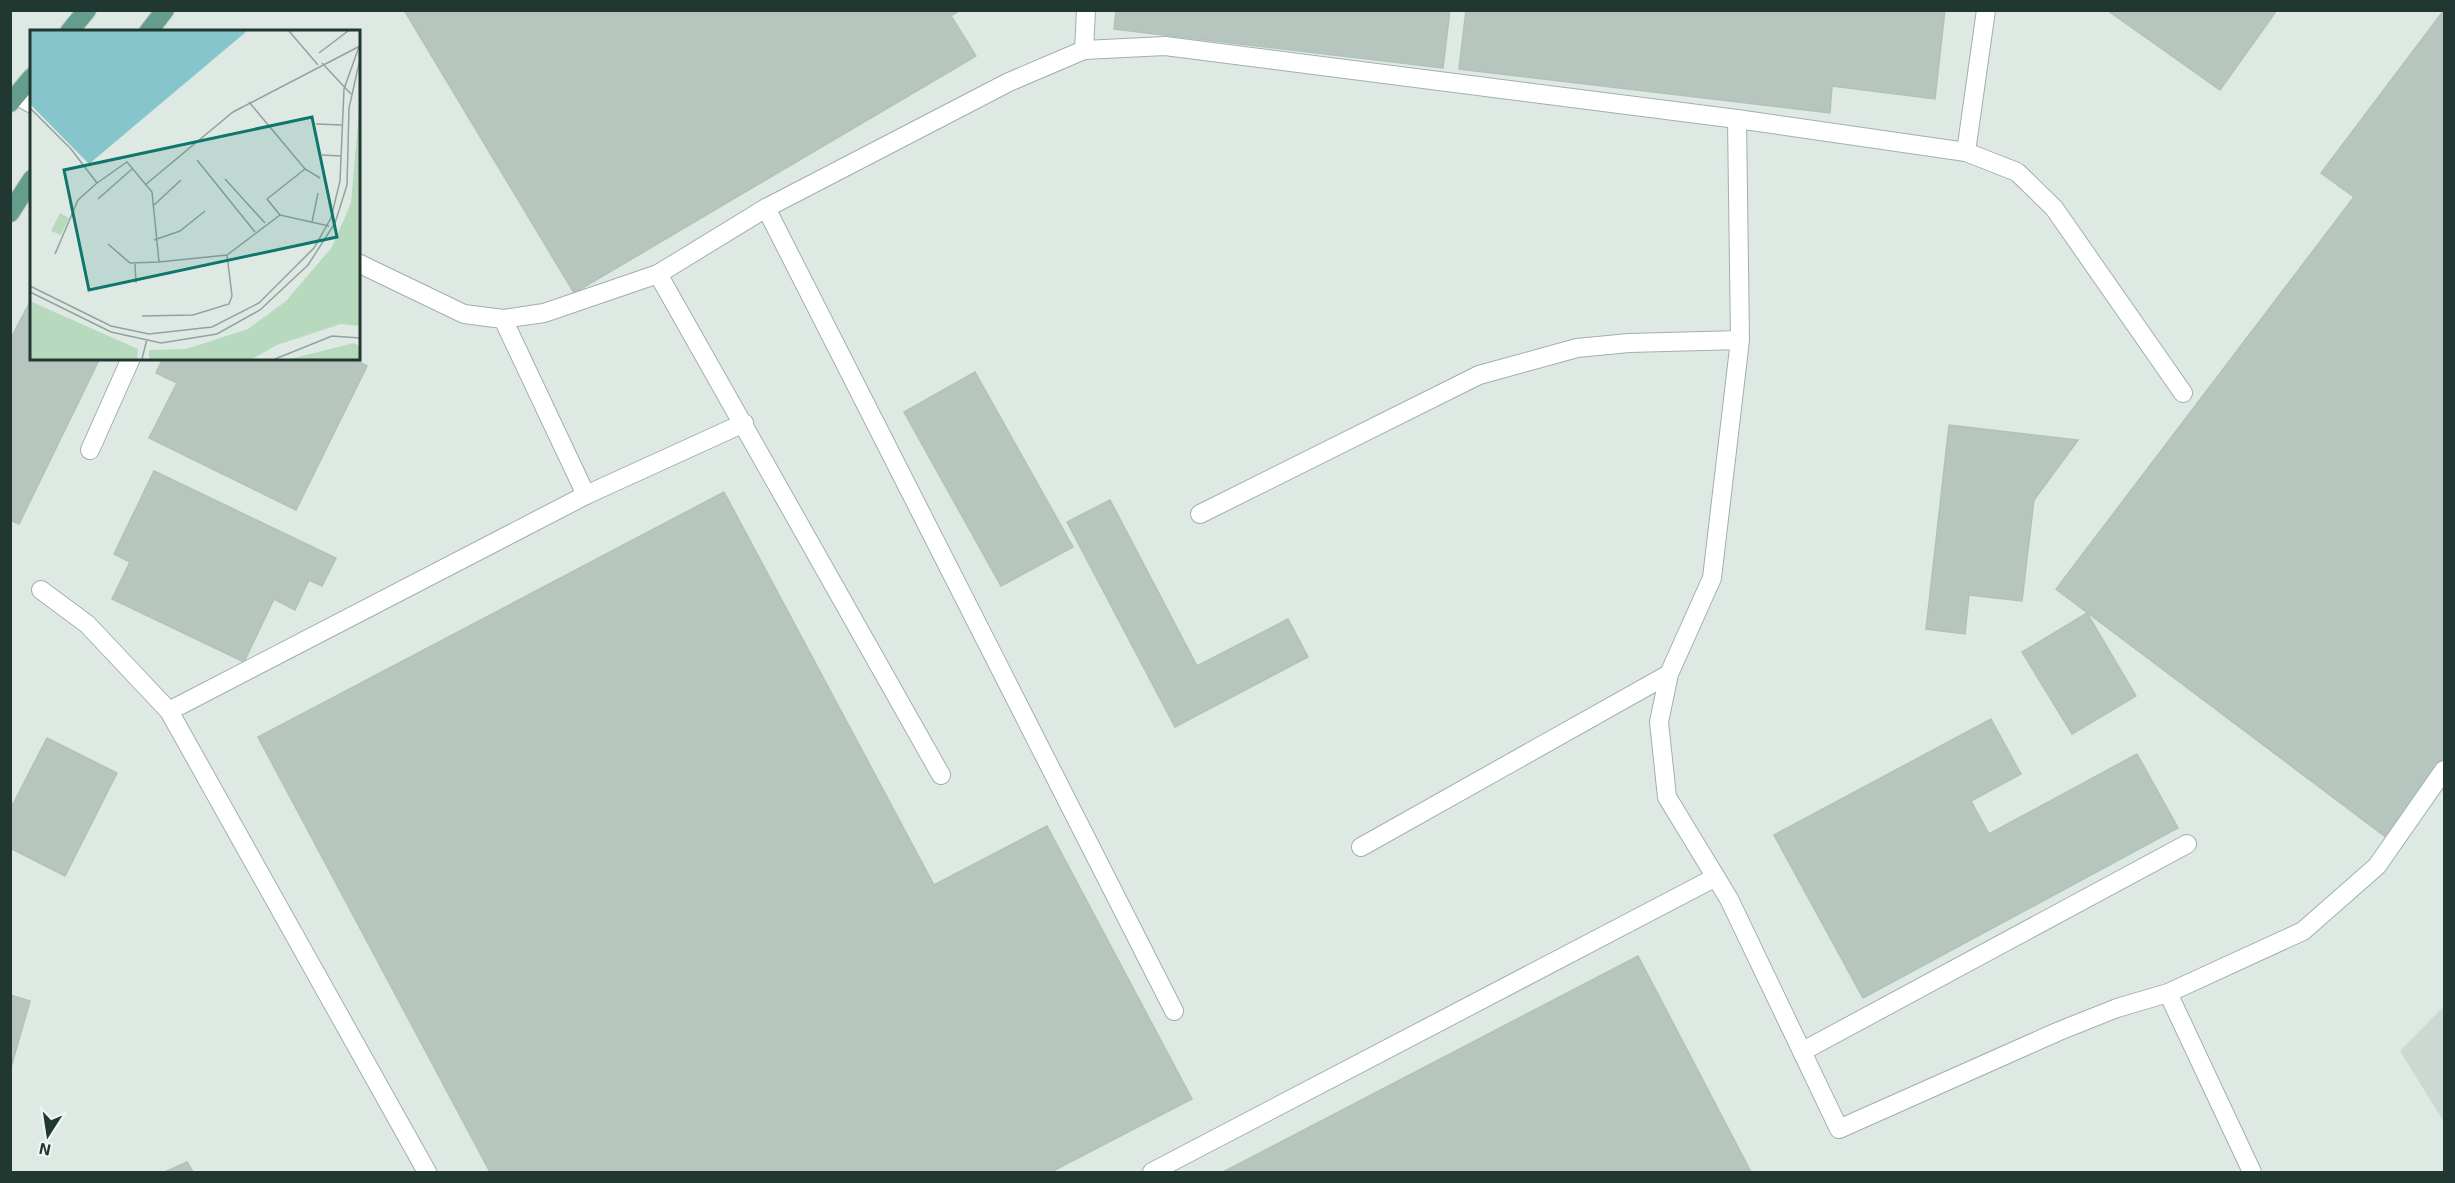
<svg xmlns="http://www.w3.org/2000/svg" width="2455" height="1183" font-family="'Exo 2',sans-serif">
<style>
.built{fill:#ccd9d3}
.building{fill:#b6c6bf;stroke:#b1c2ba;stroke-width:1.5}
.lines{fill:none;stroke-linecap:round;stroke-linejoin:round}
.lane-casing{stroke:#a1b0ab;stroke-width:20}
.street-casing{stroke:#a1b0ab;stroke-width:20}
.primary-casing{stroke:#bcc3c1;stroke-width:20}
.lane{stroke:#fff;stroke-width:18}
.street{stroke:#fff;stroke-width:18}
.primary{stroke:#649d8c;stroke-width:18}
.inset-road{fill:none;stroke:#92a29c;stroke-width:1.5}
.view{fill:#0f766e;fill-opacity:0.15;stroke:#0f766e;stroke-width:3}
.inset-edge{fill:none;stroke:#203831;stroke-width:3}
</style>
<rect width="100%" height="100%" fill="#dee9e4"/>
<path class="built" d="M2444,1006V1122L2400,1051Z"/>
<path class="building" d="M404,10H960L951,16L976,56L574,293Z
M1116,10H1450L1443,68L1114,29Z
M1466,10H1945L1935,99L1832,86L1830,113L1459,69Z
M2107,10H2277L2220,90Z
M2444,10V778L2395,844L2056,589L2354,197L2321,173Z
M32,298V358H100L19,524L10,520V340Z
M163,358H353L367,366L296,510L149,438L177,383L156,373Z
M975,372L1073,547L1001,586L904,412Z
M1949,425L2078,440L2034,500L2022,601L1969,595L1965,634L1926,629Z
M154,471L336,558L322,586L309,580L295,610L274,599L244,662L112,599L130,562L114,554Z
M724,492L934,885L1047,826L1192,1099L1051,1172H490L258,737Z
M1110,500L1197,666L1288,619L1308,657L1175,727L1067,522Z
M2087,613L2136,696L2072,734L2022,652Z
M1991,719L2021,774L1971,801L1989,834L2137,754L2178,828L1863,998L1774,835Z
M47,738L117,773L65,876L10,848V810Z
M1638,956L1751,1172H1223Z
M10,995L30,1001L10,1071Z
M187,1162L193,1172H165Z"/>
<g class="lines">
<defs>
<path id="lane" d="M1084,50L1086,10
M1737,119L1740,340L1712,578L1669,674L1659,722L1667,797L1729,899L1839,1129L2057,1032L2117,1008L2168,993
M1966,152L1986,10
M766,208L1174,1011
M658,274L941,775
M90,450L131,358
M586,495L744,423
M1200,514L1479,375L1577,348L1629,343L1740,340
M1361,847L1669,674
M1803,1051L2187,844
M1152,1172L1716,877
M2252,1172L2168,993L2303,931L2377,866L2444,770"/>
<path id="street" d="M16,95L32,104
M358,263L464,314L503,319L544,313L658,274L766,208L1009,82L1084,50L1165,46L1737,119L1966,152L2017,172L2054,208L2183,393
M41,590L87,624L169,711L427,1172
M169,711L586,495L503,319"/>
<path id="primary" d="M69,32L87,10
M148,32L165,10
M10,103L32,77
M10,213L32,179"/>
</defs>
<use href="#lane" class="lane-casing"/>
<use href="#street" class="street-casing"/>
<use href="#primary" class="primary-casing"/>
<use href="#lane" class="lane"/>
<use href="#street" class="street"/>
<use href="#primary" class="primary"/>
</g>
<g transform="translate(30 30)">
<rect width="330" height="330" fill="#dee9e4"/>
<path d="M330,70V296L311,294L247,315L222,329H119V320L156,319L218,299L256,271L302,217L321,173ZM30,183L39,188L31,205L21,201ZM0,271L108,319L107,329H0ZM324,313L330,317V329H260Z" fill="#b7dabf"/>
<path d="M0,1H217L59,134L0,74Z" fill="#87c5cd"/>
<path class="inset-road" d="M259,1L288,35M289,23L318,1M292,33L321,64M219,72L275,139L290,148M0,78L41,119L67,153L48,170L25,224M286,94L312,95M292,125L311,126M167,130L225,202M195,149L235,193M67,153L97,132L122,162L129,232M115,155L203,82L330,16M68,169L102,139M124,175L151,150M250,185L237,169L275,139M282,192L288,163M124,210L150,201L175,181M78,214L100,233L129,232L197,225L250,185L299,196M105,234L106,253M0,256L81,296L119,304L182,297L229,273L284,218L301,188L310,151L314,59L330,14M0,262L81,302L131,313L187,304L230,280L278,235L305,193L317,155L319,78L330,29M112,286L163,285L199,274L202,266L197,225M112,329L117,309M245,329L302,306L330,308"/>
<path class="view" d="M282,87L307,207L59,260L34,140Z"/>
<rect width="330" height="330" class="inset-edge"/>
</g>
<rect width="2455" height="1183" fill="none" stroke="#203831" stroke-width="24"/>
<g transform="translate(48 1135) rotate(192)" stroke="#eef6f2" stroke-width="4.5" paint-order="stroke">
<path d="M0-4.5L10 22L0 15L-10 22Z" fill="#203831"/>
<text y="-9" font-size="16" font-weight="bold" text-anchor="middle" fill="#203831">N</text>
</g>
</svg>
